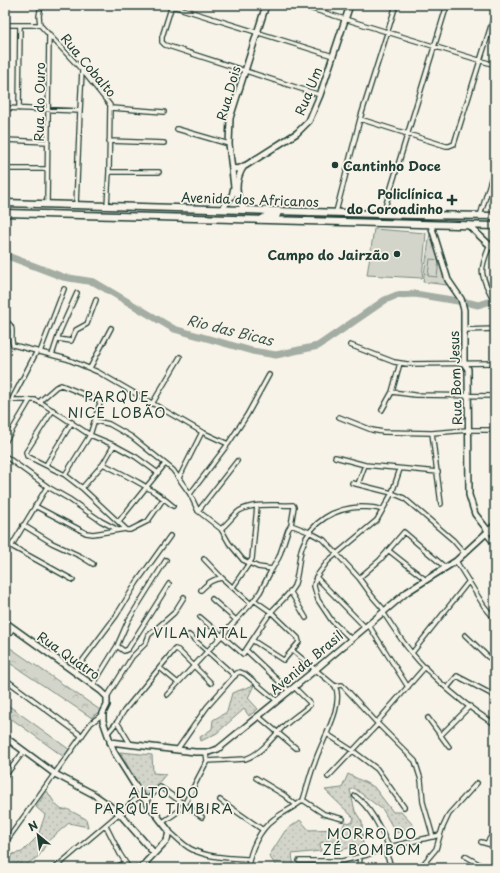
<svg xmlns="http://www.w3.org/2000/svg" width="500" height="873" font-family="'Playpen Sans',sans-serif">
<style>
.grass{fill:url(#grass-dots);stroke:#79897f}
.forest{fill:url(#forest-crowns);stroke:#79897f}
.garden{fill:#d3d5ca;stroke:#79897f}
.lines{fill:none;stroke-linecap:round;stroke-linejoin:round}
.stream{stroke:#6f8077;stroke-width:1}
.river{stroke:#a4ada3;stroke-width:7}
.street-casing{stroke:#1f3d34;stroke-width:6}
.secondary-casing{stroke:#1f3d34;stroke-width:8}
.primary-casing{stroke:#1f3d34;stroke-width:9}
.street{stroke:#f7f3e8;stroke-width:3.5}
.secondary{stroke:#f7f3e8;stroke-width:5}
.primary{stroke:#f7f3e8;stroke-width:6}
.poi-dot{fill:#1f3d34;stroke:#f7f3e8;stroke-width:1.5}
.labels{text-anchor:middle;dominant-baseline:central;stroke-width:3.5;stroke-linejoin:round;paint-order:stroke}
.street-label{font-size:13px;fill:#1f3d34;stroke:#f7f3e8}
.poi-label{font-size:13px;font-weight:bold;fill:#1f3d34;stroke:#f7f3e8;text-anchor:end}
.water-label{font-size:14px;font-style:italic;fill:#405950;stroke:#f7f3e8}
.neighbourhood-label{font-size:14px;letter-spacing:1px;fill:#1f3d34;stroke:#f7f3e8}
</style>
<defs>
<pattern id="grass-dots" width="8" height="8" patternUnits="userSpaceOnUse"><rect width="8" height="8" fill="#d3d5ca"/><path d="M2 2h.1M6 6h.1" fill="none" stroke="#b5b8ae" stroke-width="1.8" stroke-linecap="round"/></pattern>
<pattern id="forest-crowns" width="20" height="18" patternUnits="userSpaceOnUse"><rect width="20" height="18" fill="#d3d5ca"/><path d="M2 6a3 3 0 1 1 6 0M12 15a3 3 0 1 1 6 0" fill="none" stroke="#b5b8ae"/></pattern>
</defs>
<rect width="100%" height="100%" fill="#f7f3e8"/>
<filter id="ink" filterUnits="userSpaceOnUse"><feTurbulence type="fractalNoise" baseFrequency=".025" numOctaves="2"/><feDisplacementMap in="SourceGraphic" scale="8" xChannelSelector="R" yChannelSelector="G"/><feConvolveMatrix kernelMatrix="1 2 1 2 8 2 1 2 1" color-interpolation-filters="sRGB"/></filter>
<g filter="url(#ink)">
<path class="grass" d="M254,685L248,698L258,709L249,716L244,709L217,733L201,741L200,737L212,729L213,720L227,712L232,693Z
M120,752L152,755L153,773L166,774L146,798Z
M348,774L374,787L393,812H401L414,826L396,833L383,810L354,788L350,790L355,811L362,822L363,844L334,852L333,840L320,843L321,851L292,854L294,868H278L269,856L285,831L300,820L309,830L342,829L345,822L352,823L354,818L325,790L342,788Z
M47,791L56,805L62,810L67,809L86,819L88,827L69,823L48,841L39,856L24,866L18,862L12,868H5V864L13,854L22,852L38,836L45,815L36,807Z"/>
<path class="forest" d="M430,233L447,285L423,282Z
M6,645L100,710L92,718L5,660Z
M5,703L70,750L64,757L5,714Z"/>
<path class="garden" d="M374,229L426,233L422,278L367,275Z
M430,259L439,260L437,277L428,276Z"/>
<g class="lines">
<path class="stream" d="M490,213L495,207
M491,243L494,237L491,231
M481,276L480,268L485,253"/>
<path class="river" d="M5,255L63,277L94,282L174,329L252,351L276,355L318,346L385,300L397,295L415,294L470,303L478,305L495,300"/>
<defs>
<path id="street" d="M41,5L39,16L40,25L82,70L110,105L109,172L107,206
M169,5L333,56
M172,5L162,37V42L165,45L320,95
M299,5L495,65
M5,25H40
M5,108L80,111
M111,108L164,112
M19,109L20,25
M360,119L446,146H449L454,144L495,13
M177,129L229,144
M5,140L48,142
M109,141L164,143
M5,169H47
M109,172H159
M47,204L49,34
M76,205L80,111L82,70
M336,212L360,119L396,5
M383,214L447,5
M480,216L495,166
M490,245C479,271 480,273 492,297
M5,321C17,327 9,335 13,345L67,359L98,372L202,432L228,444
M464,330L495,329
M58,339L71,341L76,330L87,324L96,300
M350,345L394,362L407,364L495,363
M40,352L64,289
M52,355L60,331L77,293
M90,368L111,328
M392,392L415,395L495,396
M12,399L37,351
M5,400H35L43,404L90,435L114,445L136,457L158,473
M39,402L56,387L61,385L98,400L100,403L90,435L65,475
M152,404L180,357
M53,410L26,452L27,456L65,475L82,488L127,530H130L148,521L164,498
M382,410L392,392L400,363
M339,417L372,430L383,432L432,433L468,430H495
M96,421L109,424L132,437L173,470L190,494L198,511L221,529L229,543L243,560L258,567L272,569
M432,433L441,504
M5,442L30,400
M5,456L48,487L69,499L101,521L118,530
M335,457L365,465L438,472
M103,464C127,476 152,488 173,506
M46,465L72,422
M179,478L202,432
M352,483L392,493L404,498L453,540L465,554
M358,484L365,465
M47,487L12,545L13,547L73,580
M82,488L103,464L114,445
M190,494L228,444L247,415L269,375
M35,506L86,533L93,534L126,529
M198,511L237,461
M119,521L165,464
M23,525L52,543L80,556L93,564
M291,525L309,532L324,540L359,578L372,596L385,611
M486,534L495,545
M388,550L426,580
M204,559L222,578L251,604
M456,561L484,606L495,619
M316,577L365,627
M359,578L380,560L404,532L446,568
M233,587L252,559L257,506
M201,590C208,583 212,579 222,578
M290,591L306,618
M212,599L236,620
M383,612C392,626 401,640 411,652C430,676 469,709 495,724
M200,617L243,654C253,640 261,625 272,611C279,603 289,595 294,586C299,574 298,559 302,547C311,521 335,508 361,507C369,507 375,507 382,510
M368,624L408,687
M189,635L235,676
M465,635L488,657L495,661
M351,639L332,621L318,600L314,586L316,577L328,561L377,520L392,493L400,469
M5,640L13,628
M252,640L283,660H284L299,642L298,638L271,612L254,600
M117,646L124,651L128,649L169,584
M246,650L289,691
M412,653L469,581
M160,668L178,683
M74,672L116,616L137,582L170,536
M5,679L82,736
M93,685L117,646L128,621L166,560
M335,686L342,685L345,688L378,724L415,761L421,780L423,802L433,837
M447,688L457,676L495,696
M167,695L251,604L260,592L272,569L279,557L288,530L291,525L294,507L293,505C276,506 254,502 239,511C233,516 227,524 221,529
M107,697L132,657L146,643L149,635L174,613L184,597
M258,716L296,748
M428,718L449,747
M377,722L425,667
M107,734L117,722
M327,734L353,751L377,769L404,807
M441,735L470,706
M131,745L117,722L124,711L175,649L178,650L211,683
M177,750L207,707L237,673L240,672L245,674L277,701
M207,761L245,759C262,754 273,736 285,725C293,718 302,712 310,705V703L294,687
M5,776L24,751
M328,777L378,724
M256,778L284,795L296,805
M355,796C372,809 380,828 389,847
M220,800L263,830
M303,800L324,814L343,819
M146,801L160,787L202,817
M163,822L176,813L184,805L207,761L206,753
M106,826L120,854L129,868
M169,831C176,837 183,845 191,849C208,858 230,858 249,859
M481,842L495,846
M5,843L91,723L103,714
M487,843L495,830
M384,849L392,868
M465,856L486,868
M299,861H342L367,855L389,847L440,835
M55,868L141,795
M113,868L125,863
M137,868L146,862
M248,868C250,850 259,830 274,819C283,812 294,808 303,800C307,788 310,774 315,762C321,742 345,705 335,686L293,651
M359,868L360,857
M420,868L436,849L442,829L449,814L477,783"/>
<path id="secondary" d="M244,166C235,179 234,197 245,210
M232,168L237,169L245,166L297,133L309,121L320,95L350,5
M222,209L232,196L234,187L229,144L230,118L266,5
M431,225L448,280L461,299L464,310V363L468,369L469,495L475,514L489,532
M468,225L495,250
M5,622L101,691L107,697V705L103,713V721L114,752L141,795L169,831L167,840L146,862L145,865L148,868
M5,737L55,774L93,794L106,803L120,814L154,853
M110,742L195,752H209L218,749L315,670L407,592L456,561L495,525"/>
<path id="primary" d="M5,203L414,215L495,216
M5,213L495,226
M261,220L268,215H277L278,211"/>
</defs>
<use href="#street" class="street-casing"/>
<use href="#secondary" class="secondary-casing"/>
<use href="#primary" class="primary-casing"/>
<use href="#street" class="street"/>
<use href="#secondary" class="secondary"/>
<use href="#primary" class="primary"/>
</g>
</g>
<g class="poi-dot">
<circle cx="335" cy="165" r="4"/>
<path d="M450 194h4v4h4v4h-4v4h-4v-4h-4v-4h4z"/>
<circle cx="397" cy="254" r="4"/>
</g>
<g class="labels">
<g class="street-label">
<text transform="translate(89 65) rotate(50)">Rua Cobalto</text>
<text transform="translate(308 91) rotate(-68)">Rua Um</text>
<text transform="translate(228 93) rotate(-74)">Rua Dois</text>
<text transform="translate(39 102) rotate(-89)">Rua do Ouro</text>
<text transform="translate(250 199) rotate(2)">Avenida dos Africanos</text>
<text transform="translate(455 378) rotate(-92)">Rua Bom Jesus</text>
<text transform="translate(69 655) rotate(35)">Rua Quatro</text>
<text transform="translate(306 662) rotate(-40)">Avenida Brasil</text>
</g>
<g class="poi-label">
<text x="343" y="165" text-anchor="start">Cantinho Doce</text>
<text x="443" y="193">Policlínica<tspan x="443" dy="15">do Coroadinho</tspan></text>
<text x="389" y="254">Campo do Jairzão</text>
</g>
<g class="water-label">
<text transform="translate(230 330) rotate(14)">Rio das Bicas</text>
</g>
<g class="neighbourhood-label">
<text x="117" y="396">PARQUE<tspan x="117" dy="16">NICE LOBÃO</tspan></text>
<text x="201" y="632">VILA NATAL</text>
<text x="164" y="792">ALTO DO<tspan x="164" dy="16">PARQUE TIMBIRA</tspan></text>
<text x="372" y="833">MORRO DO<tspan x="372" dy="16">ZÉ BOMBOM</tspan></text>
</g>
</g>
<rect width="500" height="873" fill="none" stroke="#f7f3e8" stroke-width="20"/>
<rect x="10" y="10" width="480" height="853" fill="none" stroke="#1f3d34" stroke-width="1.5" filter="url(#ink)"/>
<g transform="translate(38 835) rotate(331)" stroke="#f7f3e8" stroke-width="3" paint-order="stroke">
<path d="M0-3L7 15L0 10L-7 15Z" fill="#1f3d34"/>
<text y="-6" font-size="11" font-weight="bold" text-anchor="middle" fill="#1f3d34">N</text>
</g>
</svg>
